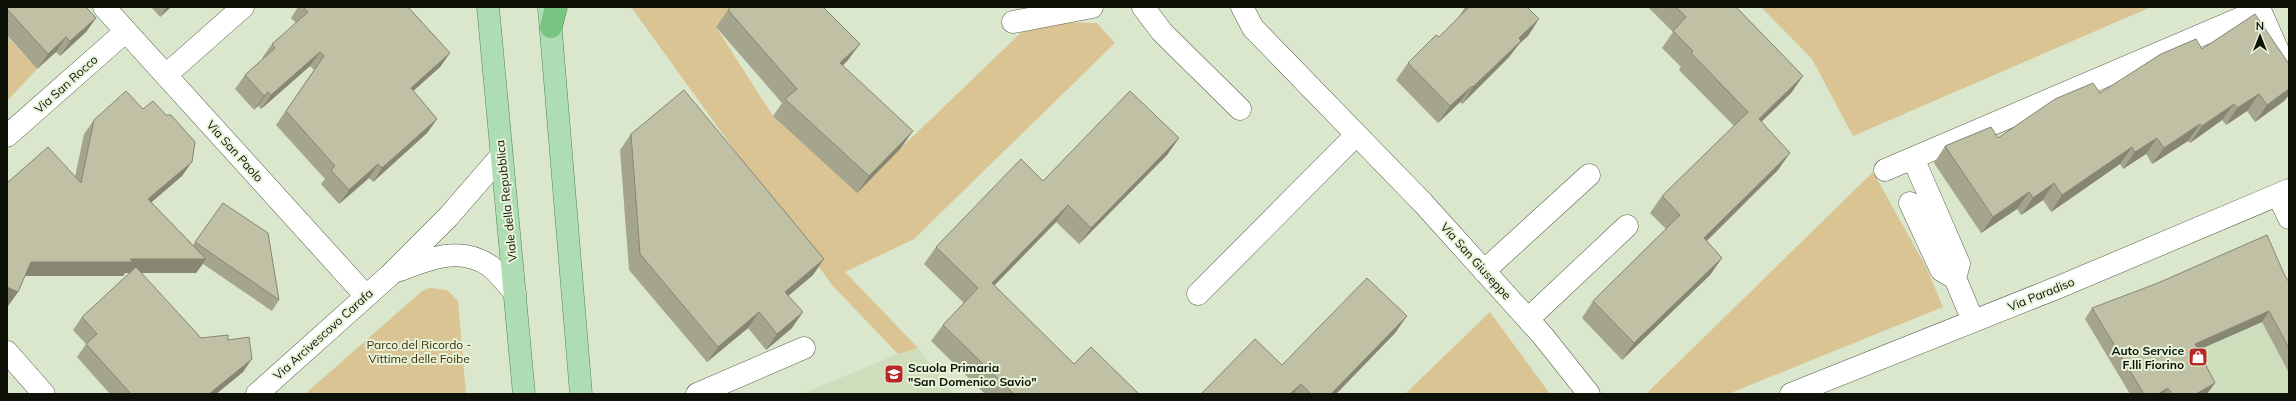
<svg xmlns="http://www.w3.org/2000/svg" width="2296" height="401" font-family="Mulish,sans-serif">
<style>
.built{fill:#ceddbc}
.green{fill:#dac493}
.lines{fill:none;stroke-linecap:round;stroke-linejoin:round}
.minor-casing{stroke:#57614a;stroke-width:23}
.major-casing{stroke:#538557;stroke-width:23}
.highway-casing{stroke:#538557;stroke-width:23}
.minor{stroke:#fff;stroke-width:22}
.major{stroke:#aedcb3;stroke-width:22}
.highway{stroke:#78c481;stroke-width:22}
.wall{fill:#a5a58d}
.shaded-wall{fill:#868673}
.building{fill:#c0c0a4;stroke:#868673}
.labels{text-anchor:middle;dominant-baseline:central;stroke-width:4;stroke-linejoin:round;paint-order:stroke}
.street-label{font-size:12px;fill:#0d1108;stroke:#e8f4d9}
.park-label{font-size:12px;fill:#3e300b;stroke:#e8f4d9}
.poi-label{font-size:12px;font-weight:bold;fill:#0d1108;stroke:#e8f4d9;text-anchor:end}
</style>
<rect width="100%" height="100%" fill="#dae7cc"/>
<path class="built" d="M2150,292L2289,297V394H2130Z
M918,348L954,394H801L898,354Z"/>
<path class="green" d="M631,7H741L716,27L773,116L901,148L1032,22L1097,23L1115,43L914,239L845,272L918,348L898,354L832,285Z
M1761,7H2151L1853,136L1812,59Z
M7,36L37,69L7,101Z
M1873,172L1925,265L1943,307L1728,394H1646Z
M430,288L447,290L458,301L466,394H305L422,291Z
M1490,312L1550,394H1405Z"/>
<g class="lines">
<defs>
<path id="minor" d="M104,7L366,296
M1143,7L1162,32L1240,109
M1242,7L1253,28L1423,203L1543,336L1589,394
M1013,22L1092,7
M166,75L243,7
M7,136L126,31
M1885,170L1913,158
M2278,195L2289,218
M1910,203L1941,270L1955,278L1973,321
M400,270C430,258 461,246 490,266C499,273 507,284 515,293
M1484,271L1589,175
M1955,278L1959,264L1913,158L2260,10L2289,76
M1198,294L1356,135
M1528,319L1627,226
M7,352L44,394
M257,394L390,275L448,217L501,156
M697,394L804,348
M1791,394L2059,287L2289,190"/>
<path id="major" d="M488,7L524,394
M549,8L581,394"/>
<path id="highway" d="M551,27L556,7"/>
</defs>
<use href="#minor" class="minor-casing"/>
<use href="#major" class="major-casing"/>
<use href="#highway" class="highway-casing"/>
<use href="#minor" class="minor"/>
<use href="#major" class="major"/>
<use href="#highway" class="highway"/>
</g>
<path class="wall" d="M7,7L96,18L86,32L60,56L56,52L37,69L7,35Z
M151,7H171L160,17Z
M298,7H408L450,53L440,67L413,91L437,119L427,133L373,182L369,178L339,204L321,184L325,179L276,125L314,70L310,66L261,109L258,106L254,110L235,89L245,75L263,59L262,58L272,44L296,23L291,18Z
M1465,7H1529L1528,8V36L1519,44L1509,57L1462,104L1460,102L1438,123L1396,80L1408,63L1439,37L1458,18Z
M1648,7H1736L1803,76L1791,93L1761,122L1778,170L1707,241L1722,258L1710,275L1622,360L1582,318L1593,301L1666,229L1650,213L1662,196L1734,126L1679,70L1681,67L1662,48L1673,32Z
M728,10L848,60L842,66L901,148L857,193L773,116L782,103L716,27Z
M2202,49L2289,64V95L2284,101L2255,122L2247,111L2226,125L2222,120L2190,143L2188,141L2152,164L2146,154L2123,169L2120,164L2051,212L2043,200L2021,215L2017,209L1981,233L1934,163L1945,146L1998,138L2100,93Z
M94,120L182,176L151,202L193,245L223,203L279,300L272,311L203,264L196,273H141L201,338L228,340L243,372L216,394H110L77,357L86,344L73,330L82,317L130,273H125L123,276H25L18,292L8,306L7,305V183L75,177L84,134Z
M631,134L813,275L789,295L792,328L766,350L748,328L707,362L629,270L620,150Z
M1179,138L1167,155L1079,244L1056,222L994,286L1074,364L1139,394H985L931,341L943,325L964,303L924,264L936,247L1043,181Z
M2285,276L2289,282V373L2262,322L2198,350L2207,394H2130L2085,319L2092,308Z
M1407,316L1395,333L1336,394H1201L1282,365Z"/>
<path class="shaded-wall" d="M167,7H171L160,17Z
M96,18L86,32L60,56L70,41Z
M1539,19L1528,36L1519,44L1509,57L1462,104L1473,87L1519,38Z
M66,37L56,52L37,69L48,54Z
M860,44L848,60L828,80L840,63Z
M320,52L310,66L261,109L271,95Z
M450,53L440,67L401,102L411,88Z
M1803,76L1791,93L1747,136L1759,119Z
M1472,86L1460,102L1438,123L1450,106Z
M2289,89V95L2284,101L2255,122L2267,105Z
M268,92L258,106L254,110L264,96Z
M2259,94L2247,111L2226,125L2237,108Z
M2234,104L2222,120L2190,143L2202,126Z
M437,119L427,133L373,182L382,168Z
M2200,124L2188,141L2152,164L2164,148Z
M913,131L901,148L857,193L869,176Z
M1179,138L1167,155L1079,244L1091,228Z
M2157,138L2146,154L2123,169L2135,152Z
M2132,147L2120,164L2051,212L2062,195Z
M1790,153L1778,170L1692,255L1704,238Z
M192,162L182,176L139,213L148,199Z
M378,164L369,178L339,204L349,190Z
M2054,183L2043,200L2021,215L2033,198Z
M2029,192L2017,209L1981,233L1993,217Z
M1068,205L1056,222L980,300L992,283Z
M1722,258L1710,275L1622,360L1634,343Z
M130,259H206L196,273H125L123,276H21L31,262Z
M824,259L813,275L774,308L785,292Z
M7,287L18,292L8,306L7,305Z
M2269,311L2262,322L2187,355L2195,344Z
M759,312L748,328L707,362L718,347Z
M803,312L792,328L766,350L777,334Z
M1407,316L1395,333L1336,394H1331Z
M252,359L243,372L216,394H209Z
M2215,383L2207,394H2196Z
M1301,384L1293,394H1290Z
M2168,388L2164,394H2158Z"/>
<path class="building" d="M7,7H86L96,18L70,41L66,37L48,54L7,9Z
M303,7H408L450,53L411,88L437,119L382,168L378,164L349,190L331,170L335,166L286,111L324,56L320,52L271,95L268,92L264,96L245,75L275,48L272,44L308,12Z
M731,7H823L860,44L840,63L913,131L869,176L785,99L797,89L728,10Z
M1469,7H1527L1539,19L1519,38L1521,41L1473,87L1472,86L1450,106L1408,63L1436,35L1439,37Z
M1676,7H1736L1803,76L1759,119L1790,153L1704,238L1722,258L1634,343L1593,301L1680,215L1662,196L1748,112L1691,53L1693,51L1673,31L1686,17Z
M2255,14L2289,64V89L2267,105L2259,94L2237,108L2234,104L2202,126L2200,124L2164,148L2157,138L2135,152L2132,147L2062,195L2054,183L2033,198L2029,192L1993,217L1945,146L1991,127L1998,138L2055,99L2093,83L2100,93L2161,54L2196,39L2202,49Z
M684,90L824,259L785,292L803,312L777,334L759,312L718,347L640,254L631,134Z
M126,91L143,109L153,101L166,115H171L195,142L192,162L148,199L206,259H130L133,262H31L18,292L7,287V183L48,147L81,183L94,120Z
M1130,91L1179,138L1091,228L1068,205L992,283L1074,364L1091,347L1139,394H1014L943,325L978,288L936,247L1021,159L1043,181Z
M223,203L268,233L279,300L195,242Z
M2267,235L2285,276L2289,282V348L2269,311L2195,344L2215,383L2196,394H2172L2168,388L2158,394H2144L2092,308L2158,283Z
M136,267L201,338L228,335V340L249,337L252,359L209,394H131L86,344L97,334L82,317Z
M1367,278L1407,316L1331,394H1311L1301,384L1290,394H1201L1255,339L1282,365Z"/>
<defs>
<symbol id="shop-square" viewBox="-11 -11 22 22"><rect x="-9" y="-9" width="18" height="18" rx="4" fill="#b72826" stroke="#e8f4d9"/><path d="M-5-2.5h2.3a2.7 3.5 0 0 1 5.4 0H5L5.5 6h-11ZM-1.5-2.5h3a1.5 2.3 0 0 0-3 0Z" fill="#fff"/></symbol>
<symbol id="school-square" viewBox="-11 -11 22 22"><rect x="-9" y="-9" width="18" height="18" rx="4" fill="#b72826" stroke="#e8f4d9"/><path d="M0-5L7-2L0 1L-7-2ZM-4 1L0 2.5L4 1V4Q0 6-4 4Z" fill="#fff"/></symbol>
</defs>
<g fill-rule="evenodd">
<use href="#shop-square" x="2187" y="346" width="22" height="22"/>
<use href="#school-square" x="883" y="363" width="22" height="22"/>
</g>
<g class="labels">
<g class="street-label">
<text transform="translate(66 84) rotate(-42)">Via San Rocco</text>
<text transform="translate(235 151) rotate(48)">Via San Paolo</text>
<text transform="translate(506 201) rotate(-96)">Viale della Repubblica</text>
<text transform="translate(1476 261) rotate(48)">Via San Giuseppe</text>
<text transform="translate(2041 294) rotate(-22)">Via Paradiso</text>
<text transform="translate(323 334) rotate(-42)">Via Arcivescovo Carafa</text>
</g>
<g class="park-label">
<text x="419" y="344">Parco del Ricordo -<tspan x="419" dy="14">Vittime delle Foibe</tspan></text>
</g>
<g class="poi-label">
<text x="2184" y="350">Auto Service<tspan x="2184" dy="14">F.lli Fiorino</tspan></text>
<text x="908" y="367" text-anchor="start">Scuola Primaria<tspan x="908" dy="14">"San Domenico Savio"</tspan></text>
</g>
</g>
<rect width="2296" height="401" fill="none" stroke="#0d1108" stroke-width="16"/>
<g transform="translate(2260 36)" stroke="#e8f4d9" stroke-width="3" paint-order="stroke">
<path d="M0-3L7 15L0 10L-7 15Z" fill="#0d1108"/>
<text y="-6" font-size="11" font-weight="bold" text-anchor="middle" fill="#0d1108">N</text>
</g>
</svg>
